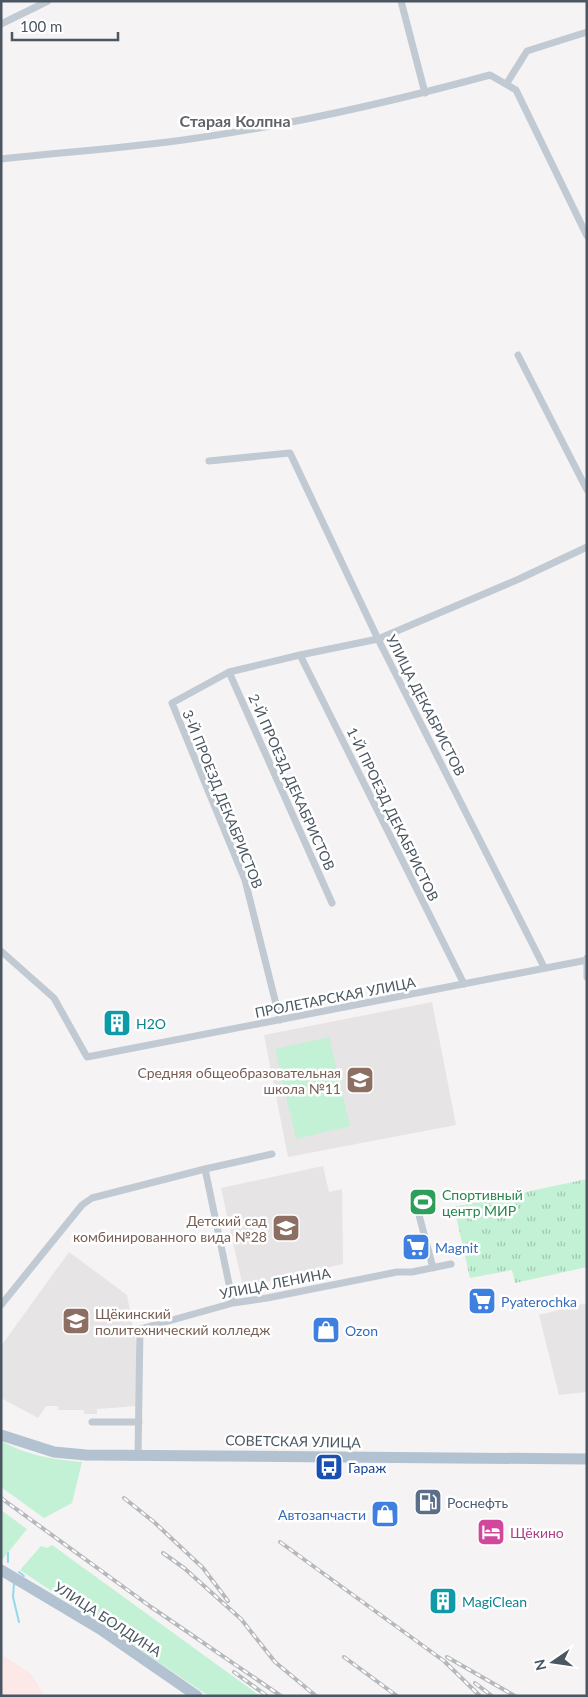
<svg xmlns="http://www.w3.org/2000/svg" width="588" height="1697" font-family="Lato,sans-serif">
<style>
.education{fill:#e6e4e5}
.medical{fill:#fce8e6}
.green{fill:#c3f1d5}
.park{fill:url(#park-tufts)}
.lines{fill:none;stroke-linecap:round;stroke-linejoin:round}
.stream{stroke:#90daee;stroke-width:2}
.minor{stroke:#c1cad2;stroke-width:7}
.primary{stroke:#b3c2d1;stroke-width:11}
.rail-casing{stroke:#b5b8bd;stroke-width:4}
.rail{stroke:#fff;stroke-width:2;stroke-dasharray:5.5;stroke-linecap:butt}
.labels{text-anchor:middle;dominant-baseline:central;stroke-width:5;stroke-linejoin:round;paint-order:stroke}
.street-label{font-size:14px;fill:#4a5661;stroke:#fff}
.culture-label{font-size:14px;fill:#0d838f;stroke:#fff;text-anchor:start}
.education-label{font-size:14px;fill:#785e54;stroke:#fff;text-anchor:end}
.leisure-label{font-size:14px;fill:#27864d;stroke:#fff;text-anchor:start}
.shop-label{font-size:14px;fill:#366cbe;stroke:#fff;text-anchor:start}
.transit-label{font-size:14px;fill:#164399;stroke:#fff;text-anchor:start}
.service-label{font-size:14px;fill:#4e5e75;stroke:#fff;text-anchor:start}
.hotel-label{font-size:14px;fill:#b23c85;stroke:#fff;text-anchor:start}
.quarter-label{font-size:16px;font-weight:bold;fill:#5f6368;stroke:#fff}
</style>
<defs>
<pattern id="park-tufts" width="24" height="20" patternUnits="userSpaceOnUse" patternTransform="scale(1.25)"><rect width="24" height="20" fill="#c3f1d5"/><path d="M3 7l-1-3M5 7V3M7 7l1-3M15 17l-1-3M17 17v-4M19 17l1-3" fill="none" stroke="#a0c6b0"/></pattern>
</defs>
<rect width="100%" height="100%" fill="#f5f3f3"/>
<path class="education" d="M432,1002L456,1125L288,1157L264,1035Z
M323,1166L329,1192L342,1189L343,1264L243,1287L221,1188Z
M69,1252L127,1295L138,1352L137,1406L97,1409V1414H84V1410H58V1406H46L38,1418L1,1398V1346Z
M587,1303V1392L559,1395L539,1315Z"/>
<path class="medical" d="M1,1654L31,1674L45,1696H1Z"/>
<path class="green" d="M329,1037L350,1126L296,1139L275,1049Z
M1,1441C26,1455 54,1460 82,1462L72,1503L44,1518L1,1487Z
M1,1510L27,1529L2,1560H1Z
M52,1545L260,1696H209L20,1570L41,1546L47,1548Z"/>
<path class="park" d="M587,1179V1267L515,1283L512,1270L470,1278L454,1207Z"/>
<g class="lines">
<path class="stream" d="M8,1553V1562
M19,1572L24,1576
M14,1583L13,1597L19,1622"/>
<path class="minor" d="M401,1L425,93
M1,24L48,1
M507,83L527,51L587,32
M1,159C64,152 127,148 190,139C291,125 391,102 490,75L516,90L587,236
M518,355L587,490
M209,461L290,453L378,639L544,967
M300,655L464,984
M229,672L332,903
M1,951L54,998L87,1057L587,960
M587,958V977
M280,1020L245,880L172,703L229,672L300,655L378,639L519,579L587,547
M205,1169L272,1154
M419,1215L433,1268
M1,1305L82,1205L92,1198L205,1169L233,1303
M92,1422H139
M138,1455L140,1329L233,1303L267,1298L397,1272H412L451,1264"/>
<path class="primary" d="M1,1435L54,1452L86,1455L587,1459
M1,1570L100,1629L197,1696"/>
<defs>
<path id="rail" d="M1,1498L151,1607L281,1696
M124,1498L154,1522L203,1568L228,1601
M280,1542L444,1661L480,1696
M163,1553L184,1568L241,1619L275,1662L316,1696
M344,1657L397,1696
M447,1657L515,1696
M234,1672L267,1696
M475,1683L492,1696"/>
</defs>
<use href="#rail" class="rail-casing"/>
<use href="#rail" class="rail"/>
</g>
<defs>
<symbol id="building-square" viewBox="-11 -11 22 22"><rect x="-9" y="-9" width="18" height="18" rx="4" fill="#0f9aa8" stroke="#fff"/><path d="M-4-6H4V6H1V3H-1V6H-4ZM-2.5-4.3h1.7v1.8h-1.7ZM.8-4.3h1.7v1.8H.8ZM-2.5-1h1.7V.8h-1.7ZM.8-1h1.7V.8H.8Z" fill="#fff"/></symbol>
<symbol id="school-square" viewBox="-11 -11 22 22"><rect x="-9" y="-9" width="18" height="18" rx="4" fill="#8d6e63" stroke="#fff"/><path d="M0-5L7-2L0 1L-7-2ZM-4 1L0 2.5L4 1V4Q0 6-4 4Z" fill="#fff"/></symbol>
<symbol id="stadium-square" viewBox="-11 -11 22 22"><rect x="-9" y="-9" width="18" height="18" rx="4" fill="#2e9e5b" stroke="#fff"/><path d="M0-5a6.5 5 0 1 0 0 10a6.5 5 0 1 0 0-10ZM-3.5-1.8h7v3.6h-7Z" fill="#fff"/></symbol>
<symbol id="supermarket-square" viewBox="-11 -11 22 22"><rect x="-9" y="-9" width="18" height="18" rx="4" fill="#3f7fe0" stroke="#fff"/><path d="M-6-5.5h2.5l.6 2H6L4.5 2H-2.5L-4.4-4H-6ZM-1.5 3.2a1.3 1.3 0 1 0 .1 0ZM3 3.2a1.3 1.3 0 1 0 .1 0Z" fill="#fff"/></symbol>
<symbol id="university-square" viewBox="-11 -11 22 22"><rect x="-9" y="-9" width="18" height="18" rx="4" fill="#8d6e63" stroke="#fff"/><path d="M0-5L7-2L0 1L-7-2ZM-4 1L0 2.5L4 1V4Q0 6-4 4Z" fill="#fff"/></symbol>
<symbol id="shop-square" viewBox="-11 -11 22 22"><rect x="-9" y="-9" width="18" height="18" rx="4" fill="#3f7fe0" stroke="#fff"/><path d="M-5-2.5h2.3a2.7 3.5 0 0 1 5.4 0H5L5.5 6h-11ZM-1.5-2.5h3a1.5 2.3 0 0 0-3 0Z" fill="#fff"/></symbol>
<symbol id="bus-square" viewBox="-11 -11 22 22"><rect x="-9" y="-9" width="18" height="18" rx="4" fill="#1a4fb4" stroke="#fff"/><path d="M-5-6H5V4H4V6H2V4H-2V6H-4V4H-5ZM-3.5-4V0h7V-4ZM-3.5 1.2v1.5H-2V1.2ZM2 1.2v1.5H3.5V1.2Z" fill="#fff"/></symbol>
<symbol id="fuel-square" viewBox="-11 -11 22 22"><rect x="-9" y="-9" width="18" height="18" rx="4" fill="#5c6f8a" stroke="#fff"/><path d="M-5.5-6h7V0h2V4h1.3V-2.5L3-4.5l.8-.8L6-3V5H2.5V1h-1V6h-7ZM-4.2-4.7v3.2H.2V-4.7Z" fill="#fff"/></symbol>
<symbol id="hotel-square" viewBox="-11 -11 22 22"><rect x="-9" y="-9" width="18" height="18" rx="4" fill="#d1479c" stroke="#fff"/><path d="M-6-4.5h1.5V1H6V5H4.5V3h-9V5H-6ZM-4 0a1.8 1.8 0 1 1 3.6 0ZM.5 0V-2.5h3Q6-2.5 6 0Z" fill="#fff"/></symbol>
</defs>
<g fill-rule="evenodd">
<use href="#building-square" x="101" y="1007" width="32" height="32"/>
<use href="#school-square" x="344" y="1064" width="32" height="32"/>
<use href="#stadium-square" x="407" y="1186" width="32" height="32"/>
<use href="#school-square" x="270" y="1212" width="32" height="32"/>
<use href="#supermarket-square" x="400" y="1231" width="32" height="32"/>
<use href="#supermarket-square" x="466" y="1285" width="32" height="32"/>
<use href="#university-square" x="60" y="1305" width="32" height="32"/>
<use href="#shop-square" x="310" y="1314" width="32" height="32"/>
<use href="#bus-square" x="313" y="1451" width="32" height="32"/>
<use href="#fuel-square" x="412" y="1486" width="32" height="32"/>
<use href="#shop-square" x="369" y="1498" width="32" height="32"/>
<use href="#hotel-square" x="475" y="1516" width="32" height="32"/>
<use href="#building-square" x="427" y="1585" width="32" height="32"/>
</g>
<g class="labels">
<g class="street-label">
<text transform="translate(426 705) rotate(63)">УЛИЦА ДЕКАБРИСТОВ</text>
<text transform="translate(292 782) rotate(66)">2-Й ПРОЕЗД ДЕКАБРИСТОВ</text>
<text transform="translate(223 799) rotate(68)">3-Й ПРОЕЗД ДЕКАБРИСТОВ</text>
<text transform="translate(393 814) rotate(64)">1-Й ПРОЕЗД ДЕКАБРИСТОВ</text>
<text transform="translate(335 997) rotate(-11)">ПРОЛЕТАРСКАЯ УЛИЦА</text>
<text transform="translate(275 1283) rotate(-11)">УЛИЦА ЛЕНИНА</text>
<text transform="translate(293 1441) rotate(1)">СОВЕТСКАЯ УЛИЦА</text>
<text transform="translate(108 1619) rotate(33)">УЛИЦА БОЛДИНА</text>
</g>
<g class="culture-label">
<text x="136" y="1023">Н2О</text>
<text x="462" y="1601">MagiClean</text>
</g>
<g class="education-label">
<text x="341" y="1072">Средняя общеобразовательная<tspan x="341" dy="16">школа №11</tspan></text>
<text x="267" y="1220">Детский сад<tspan x="267" dy="16">комбинированного вида №28</tspan></text>
<text x="95" y="1313" text-anchor="start">Щёкинский<tspan x="95" dy="16">политехнический колледж</tspan></text>
</g>
<g class="leisure-label">
<text x="442" y="1194">Спортивный<tspan x="442" dy="16">центр МИР</tspan></text>
</g>
<g class="shop-label">
<text x="435" y="1247">Magnit</text>
<text x="501" y="1301">Pyaterochka</text>
<text x="345" y="1330">Ozon</text>
<text x="366" y="1514" text-anchor="end">Автозапчасти</text>
</g>
<g class="transit-label">
<text x="348" y="1467">Гараж</text>
</g>
<g class="service-label">
<text x="447" y="1502">Роснефть</text>
</g>
<g class="hotel-label">
<text x="510" y="1532">Щёкино</text>
</g>
<g class="quarter-label">
<text x="235" y="120">Старая Колпна</text>
</g>
</g>
<rect width="588" height="1697" fill="none" stroke="#4a5661" stroke-width="5"/>
<g transform="translate(553 1662) rotate(257)" stroke="#ffffff" stroke-width="4" paint-order="stroke">
<path d="M0-4L9 19L0 12L-9 19Z" fill="#4a5661"/>
<text y="-8" font-size="14" font-weight="bold" text-anchor="middle" fill="#4a5661">N</text>
</g>
<path d="M12 32v8h106v-8" fill="none" stroke="#4a5661" stroke-width="2.5"/>
<text x="20" y="32" font-size="15" fill="#4a5661" stroke="#ffffff" stroke-width="4" paint-order="stroke">100 m</text>
</svg>
